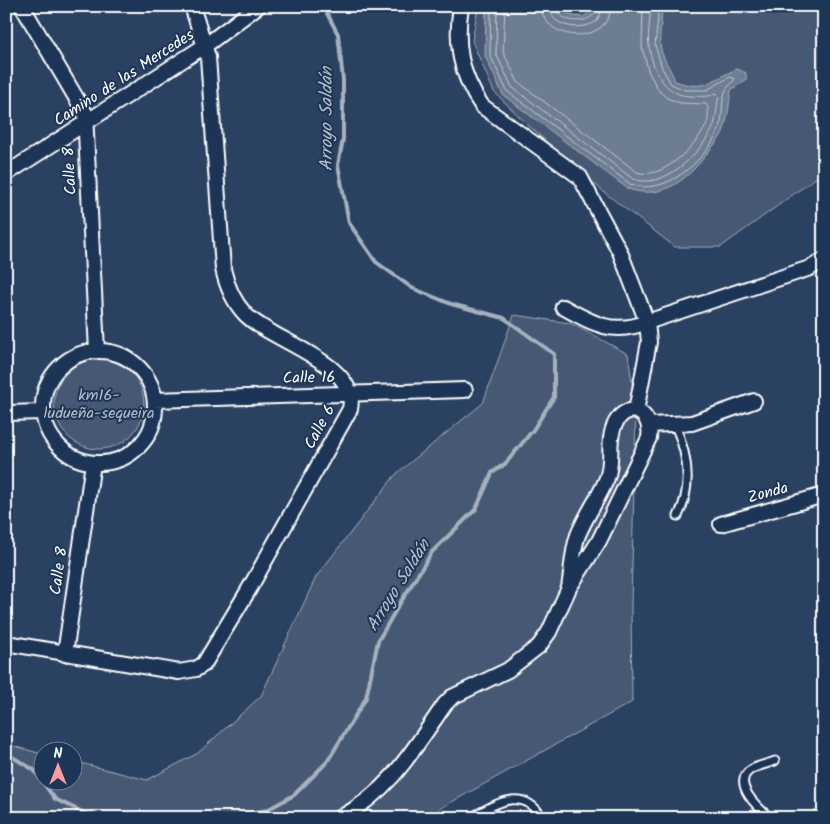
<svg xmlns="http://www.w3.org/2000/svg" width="830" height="824" font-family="Kalam,sans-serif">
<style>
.green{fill:#465975;stroke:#a2acba}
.water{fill:#6d7d92;stroke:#a7b1be}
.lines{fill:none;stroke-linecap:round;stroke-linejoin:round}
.shore{stroke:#c5cbd3;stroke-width:1}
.stream{stroke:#a7b1be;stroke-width:4}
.service-casing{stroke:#fff;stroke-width:11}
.minor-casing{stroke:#fff;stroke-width:18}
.service{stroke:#1d3557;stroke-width:7}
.minor{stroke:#1d3557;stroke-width:14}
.labels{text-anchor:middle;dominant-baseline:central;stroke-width:4;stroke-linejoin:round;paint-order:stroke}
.street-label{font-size:16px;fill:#fff;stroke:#1d3557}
.park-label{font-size:16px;fill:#b5bdc8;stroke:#1d3557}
.water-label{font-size:18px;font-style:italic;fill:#b6bec8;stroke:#1d3557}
</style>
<rect width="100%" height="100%" fill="#2a4161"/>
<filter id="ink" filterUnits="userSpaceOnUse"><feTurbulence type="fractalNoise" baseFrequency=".02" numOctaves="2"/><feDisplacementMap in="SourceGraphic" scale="10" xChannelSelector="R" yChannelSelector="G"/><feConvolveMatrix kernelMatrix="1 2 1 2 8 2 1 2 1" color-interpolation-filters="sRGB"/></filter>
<g filter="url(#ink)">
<path class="green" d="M478,6H824V172L721,247H675L605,193L529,126L494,92L472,41Z
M514,315L570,323L628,354L636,411L631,604L632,702L423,818H6V744L42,754V782H72L73,761L147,780L198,753L261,696L316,577L396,474L483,403Z
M54 404a45 45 0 1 1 90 0a45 45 0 1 1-90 0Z"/>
<path class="water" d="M486,6H557L573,16L583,17L590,13L594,6H661C663,19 659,30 660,43C661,58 671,68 675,81C706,92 710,80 737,69L746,73V80L731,90C729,104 728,119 723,132C720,139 714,145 709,151C689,178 664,201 628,189L503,95L485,56Z"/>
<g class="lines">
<path class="shore" d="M491,6L490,55L507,91L630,184C665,197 703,162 718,132C725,119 719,101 727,88C729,85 733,82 735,79L730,77L707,90H685L671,84L662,68L655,45L658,18L657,6
M497,6L496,54L512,87L633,179C664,190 698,155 712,130C717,120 716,107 719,96L716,93C708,98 699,96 689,96C664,95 652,68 649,46C647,33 651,19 650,6
M505,6L503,52L518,82L637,172C662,181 695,146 706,126C709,120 708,113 708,107L706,104L680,103L667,98L660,92L649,73L642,47L643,6
M541,6C543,43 610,46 611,6
M549,6C550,29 583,31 597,21L604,6
M555,6C558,25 595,27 598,6"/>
<path class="stream" d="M6,753L34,770L55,799L95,818
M224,818L267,810L294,795L327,762L366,698L378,641L397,608L432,552L476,509L492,473L506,463L533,430L554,397V354L504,318L451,304L412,288L376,262L349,223L338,165L343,139V80L338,34L323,6"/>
<defs>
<path id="service" d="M675,425C688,455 693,487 678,516
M470,818C496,804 522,785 543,818
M771,818C759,809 729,782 752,769C759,765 768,764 775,761"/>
<path id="minor" d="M22,6L85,113L97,351
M461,6C455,43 460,75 482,106L580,177L620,252L647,322L810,268L824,260
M6,174L206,45L258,6
M563,307C592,323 613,336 647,322L649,342L636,411
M43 407a56 56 0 1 1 112 0a56 56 0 1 1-112 0Z
M155,400L465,390
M6,413L43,412
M649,425L692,423L754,401
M721,524L824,495
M6,643L179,672L196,669L204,664L248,591L350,409C360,363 272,342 245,314C233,301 227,287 223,269L208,57L192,6
M65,654L93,463
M340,818C392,789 412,751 445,704L452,697L508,670L539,646L549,632L569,588L599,541L649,438C653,412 629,400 616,422C606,440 614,459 607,478C599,498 586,515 578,535C572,551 572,571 569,588"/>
</defs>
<use href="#service" class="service-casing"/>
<use href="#minor" class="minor-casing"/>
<use href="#service" class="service"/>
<use href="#minor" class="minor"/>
</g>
</g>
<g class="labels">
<g class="street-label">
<text transform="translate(124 78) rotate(-33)">Camino de las Mercedes</text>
<text transform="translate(70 171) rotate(-93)">Calle 8</text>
<text transform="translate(309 378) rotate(-1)">Calle 16</text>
<text transform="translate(320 427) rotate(-62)">Calle 6</text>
<text transform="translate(768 493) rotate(-15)">Zonda</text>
<text transform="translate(59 571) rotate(-82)">Calle 8</text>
</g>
<g class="park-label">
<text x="99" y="395">km16-<tspan x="99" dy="18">ludueña-sequeira</tspan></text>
</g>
<g class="water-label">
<text transform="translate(327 119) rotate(-90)">Arroyo Saldán</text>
<text transform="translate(399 586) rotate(-58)">Arroyo Saldán</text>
</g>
</g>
<rect width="830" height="824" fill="none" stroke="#1d3557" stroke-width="25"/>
<rect x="12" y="12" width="805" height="799" fill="none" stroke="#fff" stroke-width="2" filter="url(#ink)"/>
<g transform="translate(58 766)"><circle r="24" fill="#1d3557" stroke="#77869a"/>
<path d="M0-4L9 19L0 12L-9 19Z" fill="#ff9aa2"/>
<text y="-8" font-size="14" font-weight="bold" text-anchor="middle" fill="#ffffff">N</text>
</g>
</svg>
